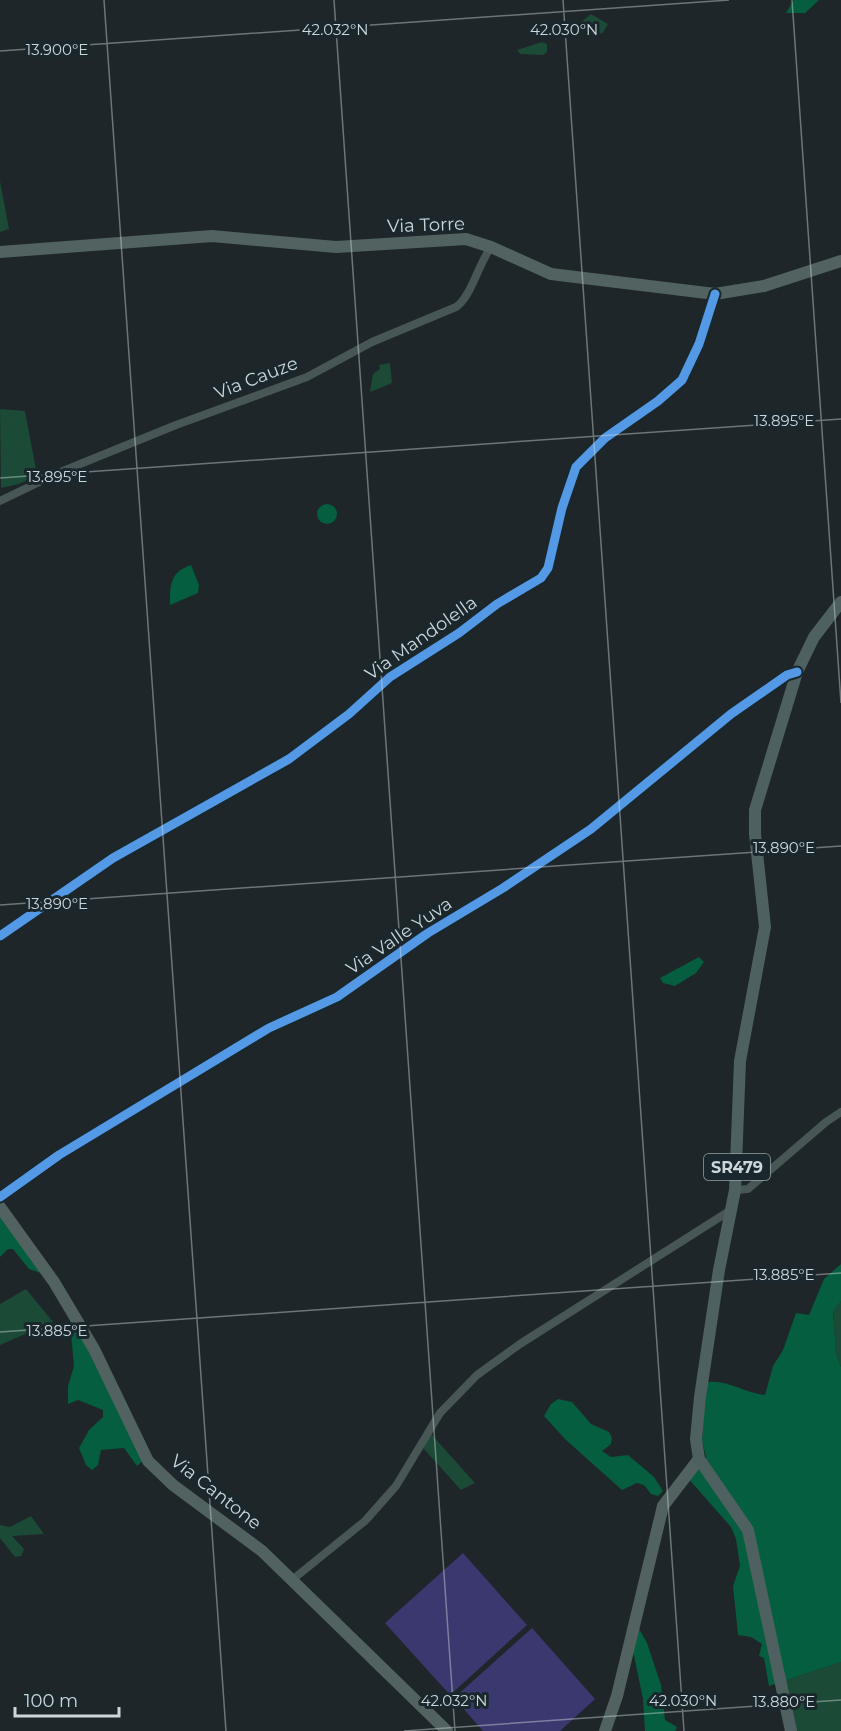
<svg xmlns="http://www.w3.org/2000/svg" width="841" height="1731" font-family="Montserrat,sans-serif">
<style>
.green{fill:#1b4a36}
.forest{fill:#055e3f}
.water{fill:#3b3870}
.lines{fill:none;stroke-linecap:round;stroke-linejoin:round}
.street{stroke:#495656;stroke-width:8}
.secondary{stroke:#516261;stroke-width:12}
.primary{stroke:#4e605f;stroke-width:12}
.cycleway-casing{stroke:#1a282d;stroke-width:13}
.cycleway{stroke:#5399e6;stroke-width:9}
.ticks{fill:none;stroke:#cdd6d9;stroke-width:1.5;stroke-opacity:0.45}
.labels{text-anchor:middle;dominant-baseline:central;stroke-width:6;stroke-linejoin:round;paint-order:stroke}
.shield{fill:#1a282d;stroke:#97a2a5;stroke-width:1.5}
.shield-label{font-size:16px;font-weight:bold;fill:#cdd6d9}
.street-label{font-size:18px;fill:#cdd6d9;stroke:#1a282d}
.ticks-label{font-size:15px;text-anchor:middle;fill:#cdd6d9;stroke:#1a282d;stroke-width:6;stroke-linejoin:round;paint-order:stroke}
</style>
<rect width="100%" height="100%" fill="#1e2629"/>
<path class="green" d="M591,14L608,24L602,34L580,23Z
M542,42L547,44V52L543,55L520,54L517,50Z
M0,181L9,229L0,232Z
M390,363L392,383L370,392L373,374L380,369L379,365Z
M0,409L25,411L37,475L19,484L1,488Z
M26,1289L53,1322L0,1345V1304Z
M841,1301V1367L836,1353L833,1310Z
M431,1434L475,1483L461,1490L423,1448Z
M31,1516L44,1534L12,1536L24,1549L21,1556L15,1557L0,1538V1525L10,1527Z
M841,1662V1731H791L784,1681Z"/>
<path class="forest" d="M794,0H819L805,13H786Z
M317 514a10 10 0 1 1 20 0a10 10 0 1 1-20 0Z
M191,565L199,585L198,593L170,605C170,585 170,572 191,565Z
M699,957L704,962L696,973L675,986L663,983L660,978Z
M0,1213L41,1273L29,1269L13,1249H8L0,1257Z
M841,1264V1301L833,1311L836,1353L841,1367V1662L784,1681L752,1528L707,1462L702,1440L706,1383C722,1377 745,1393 765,1395L773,1366L783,1350L796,1313L809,1315L824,1279Z
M69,1311L146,1458L137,1466L124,1448L101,1450L98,1465L92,1470L86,1465L79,1448L89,1430L103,1417V1410L78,1400L68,1404V1386L74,1366Z
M558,1399L572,1402L591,1424L609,1432L612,1438L611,1444L602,1451L611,1457L628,1455L654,1477L663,1491L658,1496L651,1494L644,1485L637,1483L622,1490L566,1440L544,1416L551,1404Z
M700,1467L745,1532L778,1683L769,1686L764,1658L759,1656L762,1644L751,1637L738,1635L733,1586L740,1566L736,1539L731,1527L687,1477Z
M638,1627L647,1643L661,1685L665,1720L677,1727L675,1731H645L643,1699L632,1646Z"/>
<path class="water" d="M463,1553L527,1625L450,1695L385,1623Z
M532,1628L595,1699L560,1731H483L454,1698Z"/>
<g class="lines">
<path class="street" d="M0,501L58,473L176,425L307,377L372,342L456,307C471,297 478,265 491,247
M0,936L113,858L289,759L349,714L390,677L459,633L497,604L541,578L548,568L562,508L576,467L605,438L658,401L682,380L699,344L715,294
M735,1190L748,1189L826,1122L841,1112
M0,1197L59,1155L269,1028L337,997L428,933L503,888L591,829L731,714L787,675L797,672
M292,1580L365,1521L396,1486L440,1413L477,1375L520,1344L731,1210"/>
<path class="secondary" d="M0,252L212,236L336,247L466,239L491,247L551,274L715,294L764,286L841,261
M0,1207L54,1282L94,1349L148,1461L173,1485L262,1551L447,1731
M605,1731L617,1696L663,1506L699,1459"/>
<path class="primary" d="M791,1731L748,1530L699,1459L696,1439L700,1397L719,1270L735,1190L740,1061L765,927L755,834V810L797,672L814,637L841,602"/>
<defs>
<path id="cycleway" d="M0,936L113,858L289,759L349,714L390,677L459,633L497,604L541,578L548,568L562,508L576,467L605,438L658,401L682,380L699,344L715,294
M0,1197L59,1155L269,1028L337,997L428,933L503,888L591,829L731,714L787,675L797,672"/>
</defs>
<use href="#cycleway" class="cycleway-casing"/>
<use href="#cycleway" class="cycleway"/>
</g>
<path class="ticks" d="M104,0L226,1731M334,0L455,1731M563,0L684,1731M792,0L841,703M0,51L729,0M0,478L841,419M0,905L841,846M0,1332L841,1273M404,1731L841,1700"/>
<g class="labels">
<rect class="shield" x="704" y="1154" width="66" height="26" rx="4.5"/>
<g class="shield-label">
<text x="737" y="1167">SR479</text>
</g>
<g class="street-label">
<text transform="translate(426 225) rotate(-2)">Via Torre</text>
<text transform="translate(256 378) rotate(-21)">Via Cauze</text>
<text transform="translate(421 638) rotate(-35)">Via Mandolella</text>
<text transform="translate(399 936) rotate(-34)">Via Valle Yuva</text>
<text transform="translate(216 1492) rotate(38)">Via Cantone</text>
</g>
</g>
<g class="ticks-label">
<text x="335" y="35">42.032°N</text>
<text x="564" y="35">42.030°N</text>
<text x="57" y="55">13.900°E</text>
<text x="784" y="426">13.895°E</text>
<text x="57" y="482">13.895°E</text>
<text x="784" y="853">13.890°E</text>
<text x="57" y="909">13.890°E</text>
<text x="784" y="1280">13.885°E</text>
<text x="57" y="1336">13.885°E</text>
<text x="454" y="1706">42.032°N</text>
<text x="683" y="1706">42.030°N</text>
<text x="784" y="1707">13.880°E</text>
</g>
<path d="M15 1707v9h104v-9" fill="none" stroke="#cdd6d9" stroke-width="3"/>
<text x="24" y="1707" font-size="18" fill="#cdd6d9" stroke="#1a282d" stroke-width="4.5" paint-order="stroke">100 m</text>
</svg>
